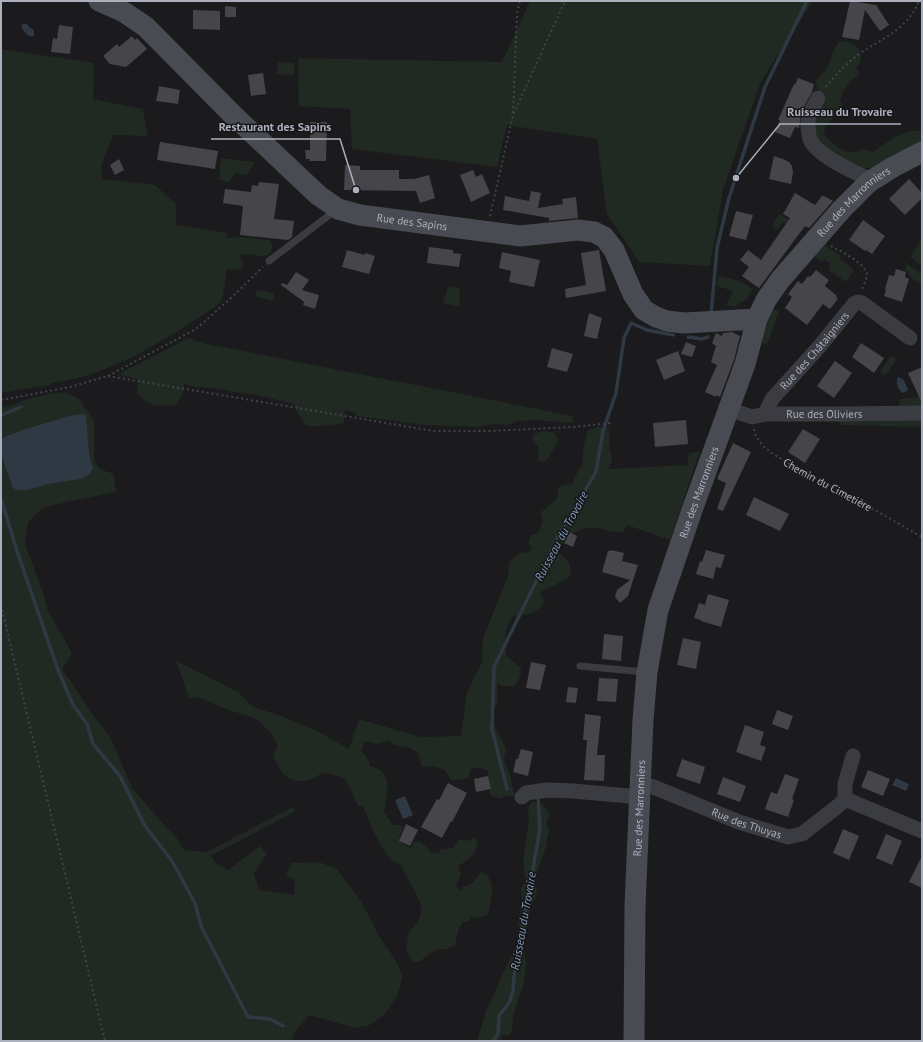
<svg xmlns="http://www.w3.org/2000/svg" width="923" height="1042" font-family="'PT Sans',sans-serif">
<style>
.green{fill:#202922}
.water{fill:#2f3943}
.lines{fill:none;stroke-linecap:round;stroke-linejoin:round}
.stream{stroke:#2f3943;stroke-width:3.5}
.building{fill:#45454a}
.path{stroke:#41434a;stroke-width:2;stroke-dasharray:2 3;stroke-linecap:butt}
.lane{stroke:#3b3c42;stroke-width:7}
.street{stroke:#3b3c42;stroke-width:15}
.secondary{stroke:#494b53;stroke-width:21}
.labels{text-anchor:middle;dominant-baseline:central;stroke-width:3;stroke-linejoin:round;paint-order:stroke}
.street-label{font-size:11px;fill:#acb0bd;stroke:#161518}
.water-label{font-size:12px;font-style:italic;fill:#829cba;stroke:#161518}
.leader{fill:none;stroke:#acb0bd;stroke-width:1.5}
.callout-dot{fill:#acb0bd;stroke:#161518;stroke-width:1.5}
.callout-label{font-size:12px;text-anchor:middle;font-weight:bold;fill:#acb0bd;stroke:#161518;stroke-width:3;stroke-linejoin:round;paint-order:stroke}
</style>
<rect width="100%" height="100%" fill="#1b1a1d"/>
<path class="green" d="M530,1H813L761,81L723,190L710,266L639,262L607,214L597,139L507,125L497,167L352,149L350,109L299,106L298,58L502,62Z
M839,41C850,42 859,43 861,56C861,61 860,64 856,68L860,74C850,81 844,88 840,100L843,105L824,129L825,136C836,147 848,158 863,149L873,152C888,142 902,129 922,131V142C904,153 877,175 855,166C842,161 831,153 819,147L813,129L817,110L827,94L818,90L815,81L827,69L834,49Z
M1,49L94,63L93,99L143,109L148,136L113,135L101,167L102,179L155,185L176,204V225L227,233V238L237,237L270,240L273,246L270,253L262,257L253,254L239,255L244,265L239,270L227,269L222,302C171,336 113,376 51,383L50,385L1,393Z
M278,62L294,63V75L277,74Z
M221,158L255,162L247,175L235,173L229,182L219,180Z
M779,214L794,222L791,227L782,222L778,230L772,227Z
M922,239V266L910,257Z
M823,244L841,256L840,259L854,270L846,282L828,270L831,264L824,259L822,262L813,255Z
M907,264L922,274V281L920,284L909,276V272L905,270Z
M718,276L739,281L753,289L747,299L733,307L726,305L733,291L717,286Z
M448,287L460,288L459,307L443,303Z
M257,289L274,294L273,301L255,296Z
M773,309L779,311L767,345L760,342Z
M189,338L202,343L573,416V423L536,420L519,421L506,425L491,424L479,427L425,425L356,416L355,413L345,410L344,423L323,426H306L297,412L294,404L252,394L239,393L219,389L196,387L184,384L183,394L175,405C155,407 151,407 137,393L138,379L122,376L120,373Z
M891,355L897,359L885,376L880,372Z
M66,392C77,398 80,397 85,408C88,413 92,416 94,422V461L100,469L114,474L116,492L44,507L28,522L25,544L42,590L49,613L72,653L62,669L98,722L111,738L132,788L165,826L177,838L184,850L206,852L293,807L296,811L211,856L215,862L228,870L260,846L267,854L254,873L259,890L294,895L295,881L286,875L292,863L319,862L337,869L362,903L379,936L395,959L403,976L398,994L386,1013L370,1025L355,1028L309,1015L292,1036L293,1041H1V454L12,486L28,490L48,484L81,479L93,468L89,453L85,415L81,414L73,415L25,429L4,437L1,441V406C10,407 17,403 25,400C39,396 52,393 66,392Z
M922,396V409H900L899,401L901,399Z
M922,418V427L840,425L839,420Z
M597,427H607L609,429L610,442L609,450C614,459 612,460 608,469L687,465L689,453L700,451L670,540L627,525L623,532C613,533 607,530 598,528C581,525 565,537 556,551C562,555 570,560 570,567C570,569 571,573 571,574C569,580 546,588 540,592L545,602C535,614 530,615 514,615C504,630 505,637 506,655L521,668L520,677L515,686H501L497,683V704L491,712L496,729L506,749L504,759L511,778L512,785L515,796H506L499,799L490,795L488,771L481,768H472L467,779L451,780L445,770L436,767L422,766L418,753L408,747L394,745L389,741L378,744L365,741L361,750L369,761L370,766C373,767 377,768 380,770C391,776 387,801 384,812L393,825H400L403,827L399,837L404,845L411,848L415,841L421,842L432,853H438L441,849L453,848L458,840H466L470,841L474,838L478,841C475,856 470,859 458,866L461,874L456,886L462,891L463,886C473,886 476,878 481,872C498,878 491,901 488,915L475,918L471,917L469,921L463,922L459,928L455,945L447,949H437L420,961L413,962L406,951C407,946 407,938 409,933C413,926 421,921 421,911C422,898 406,879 402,866C399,864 396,863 393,861C382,853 368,820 363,806H358C353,797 351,786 344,779C341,776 338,776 335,775C329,773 323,773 317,776C312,778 318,777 312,779C290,786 280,774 273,755L278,745L271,733L260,722L249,716L231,711L198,697L189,698L176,661L238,692L253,707L282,716L321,733L349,749L359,719L420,737L461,736L467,692L482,662L483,638L508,576L509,562L521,552L529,553L532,549L528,542L531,535L538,533L543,522L540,513C549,504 559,503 558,488L563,485L572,484L579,469L583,464C582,452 585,441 588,430Z
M543,431L555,433L558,442L546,461H538L539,448L532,440L534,434Z
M532,801L542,804L550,814L546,823L549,831L547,839L546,847L538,870L536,882L537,894L531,907L528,921L524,948L526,963L524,982L513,1016L512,1031L509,1036L502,1035L500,1041H477L486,1011L516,945L522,898L521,888L526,881L523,861L529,821L528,809Z"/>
<path class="water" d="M22,24H27L30,28L34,30V36C30,38 24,33 22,28Z
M898,377L903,379L908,389L907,391L903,393C898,390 895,382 898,377Z
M81,414L86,415L89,453L93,468L89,475L81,479L48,484L28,490H16L12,486L1,454V441L4,437L25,429L73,415Z
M896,778L909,784L906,791L892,785Z
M405,796L413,815L403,819L395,800Z"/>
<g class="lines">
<path class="stream" d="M711,315L717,248L729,198L765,87L807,1
M688,337L702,339L708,337
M1,415L21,407
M1,499L18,554L58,670L73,705L87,724L93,744L120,776L145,826L172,861L195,903L201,926L248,1017L270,1019L283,1026
M507,789L492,729L494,667L560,533L596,472L603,431L616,393L624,338L631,323L647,330L673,335
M493,1041L498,1034L499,1016L510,1001L513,991L514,976L540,829L538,796"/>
</g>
<path class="building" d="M850,1L876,5L889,25L880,31L865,10L859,40L842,37Z
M225,6L236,7V17H225Z
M193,10L220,11V30L193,29Z
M59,25L73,27L70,54L51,52L53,38L57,39Z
M132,36L135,40L137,38L147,49L126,67L110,64L103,56L117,44L119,47Z
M263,73L266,94L251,96L248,75Z
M798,78L814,84L812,92L801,112L799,128L795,127L790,138L775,132L780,120H778L794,84L795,85Z
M159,86L180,90L178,104L156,101Z
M310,122H327L326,161H309L310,159H306L305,150H310Z
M160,142L218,151L215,169L157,160Z
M774,156L783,159L789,162L792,166L793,173L791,184L769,179Z
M119,159L124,170L115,175L110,165Z
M345,165L360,166V170H399V179H414L429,175L435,198L420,203L416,191L344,190Z
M473,170L476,177L482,174L490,193L471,202L460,175Z
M909,179L922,193V198L905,215L889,199Z
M259,182L279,184L274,219L294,221L292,237L288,240L240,235L243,206L223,203L225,189L251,192L252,185L258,186Z
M531,191L541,193L538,208L563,204L562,199L576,197L578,218L549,221V218L503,210L505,196L529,201Z
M795,193L815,205L822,196H824L833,201L809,228L805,226L759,288L742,276L749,267L740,260L748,250L761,260L790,218L783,214Z
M736,211L753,215L746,240L729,236Z
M863,220L885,236L872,254L866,250L865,251L849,240Z
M429,247L453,250V253L461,254L459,267L427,263Z
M347,250L365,255V253L375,256L369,274L342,267Z
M599,250L606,291L566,298L565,289L586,285L581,253Z
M502,252L540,260L534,287L509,282L511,271L499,268Z
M896,269L906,272L905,277L909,279L902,302L884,296L886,290L885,289L889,275L894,276Z
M816,270L829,280L825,286L837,296L836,298L838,299L830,309L823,304L807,325L785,308L792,297L788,294L798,281L802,284L808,276L810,277Z
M296,272L309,280L302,290L319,295L315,309L303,305L304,302L281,285L282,283L287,285Z
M589,313L602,318L597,339L584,336Z
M732,332L740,336L734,360L720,397L716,395V397L705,392L717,365L711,362L716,346L712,343L716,333L722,336L723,333Z
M686,342L696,346L692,357L681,354Z
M861,343L884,358L874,373L852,357Z
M552,348L573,354L567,372L547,367Z
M678,351L685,371L664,380L656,360Z
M835,361L852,373L834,398L817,386Z
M922,367V403L908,373Z
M686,420L688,444L655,447L653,423Z
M803,429L820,439L805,463L788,452Z
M733,443L751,452L723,511L717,509L726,483L717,479Z
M754,497L789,514L780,531L746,515Z
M569,532L577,536L573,547L564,543Z
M611,550L624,553L622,561L638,565L628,596L620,603L615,597L617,590L630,580L602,572L608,551H610Z
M706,550L725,555L721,568L716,567L713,579L696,574L700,561L702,562Z
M708,594L729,600L721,627L701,621V620L694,618L699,603L705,605Z
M604,634L623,636L621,661L602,659Z
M683,638L701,642L696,669L677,665Z
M531,662L546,665L540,690L526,688Z
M599,678L618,679L616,702L597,701Z
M568,687L578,688L576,703L566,702Z
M777,710L793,716L788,730L772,724Z
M585,714L601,716L597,755H605L604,781L584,780L587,740H583Z
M745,725L764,732L760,745L766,747L761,761L736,752Z
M521,749L533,752L528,776L513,772L516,759H518Z
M682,759L705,767L700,784L676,776Z
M868,770L890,779L883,796L861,787Z
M785,774L799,779L792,799L794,800L788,817L765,809L771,792L777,794Z
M488,776L491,789L476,792L474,779Z
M723,777L746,786L740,802L717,794Z
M448,783L467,793L452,822L451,821L442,838L421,827L437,799L439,800Z
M406,824L418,830L410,846L399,841Z
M843,829L859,836L849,860L833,853Z
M886,834L902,841L892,865L876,858Z
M922,856V888L909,882Z"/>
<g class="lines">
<g class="path">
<path d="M826,87C836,74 848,62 862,52C884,38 909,27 919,1"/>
<path d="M513,113L517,13L520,1"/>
<path d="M490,216L513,115L565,1"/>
<path d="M831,246C840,251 867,264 867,275C867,279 863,285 862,290"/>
<path d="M108,376L434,431H490L573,427L611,423"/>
<path d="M1,400L70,387L108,376L196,329L230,299L263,267"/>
<path id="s1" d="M754,429L756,436L762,445L773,454L798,469L884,515L922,537"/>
<path d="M1,605L105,1041"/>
</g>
<path class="lane" d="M269,261L336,210
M580,666L645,672"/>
<g class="street">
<path d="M818,98C815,105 809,113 808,121C808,126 808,134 810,139C816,155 850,170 865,177L869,182"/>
<path id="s2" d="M729,409L752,417L765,414H840L922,413"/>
<path id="s3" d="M765,414L772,399L819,347L854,304L858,302L862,303L910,338"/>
<path id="s4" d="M641,784L651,786L739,822L788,837L802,834L838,806L845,799L922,831"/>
<path d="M522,797L526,793L547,790L573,791L640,797"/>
<path d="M845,799V784L853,756"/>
</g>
<g class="secondary">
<path id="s5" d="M99,1L124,12L146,27L231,113L318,195L338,209L360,215L520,236L578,230L594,232L604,237L614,250L633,294L644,310L656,317L667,321L684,323L757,319"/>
<path id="s6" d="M634,1041L635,906L643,720L647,672L658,610L691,513L745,364L757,319L766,300L780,280L841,210L869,182L893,167L922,152"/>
</g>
</g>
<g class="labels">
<g class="street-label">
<text stroke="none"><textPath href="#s6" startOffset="893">Rue des Marronniers</textPath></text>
<text stroke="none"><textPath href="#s5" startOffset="394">Rue des Sapins</textPath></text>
<text stroke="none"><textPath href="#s3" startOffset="81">Rue des Châtaigniers</textPath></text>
<text stroke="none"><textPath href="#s2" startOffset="97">Rue des Oliviers</textPath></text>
<text stroke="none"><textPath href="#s1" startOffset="95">Chemin du Cimetière</textPath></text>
<text stroke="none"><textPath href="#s6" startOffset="557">Rue des Marronniers</textPath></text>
<text stroke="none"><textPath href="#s6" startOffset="233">Rue des Marronniers</textPath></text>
<text stroke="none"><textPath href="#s4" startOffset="113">Rue des Thuyas</textPath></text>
</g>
<g class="water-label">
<text transform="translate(561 536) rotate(-62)">Ruisseau du Trovaire</text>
<text transform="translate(523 921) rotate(-80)">Ruisseau du Trovaire</text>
</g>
</g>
<path class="leader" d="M736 178L780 124H901M356 190L340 139H211"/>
<g class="callout-dot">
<circle cx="736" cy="178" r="4"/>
<circle cx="356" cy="190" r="4"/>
</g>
<g class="callout-label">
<text x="840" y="116">Ruisseau du Trovaire</text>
<text x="275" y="131">Restaurant des Sapins</text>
</g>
<rect width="923" height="1042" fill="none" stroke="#acb0bd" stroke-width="4"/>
</svg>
